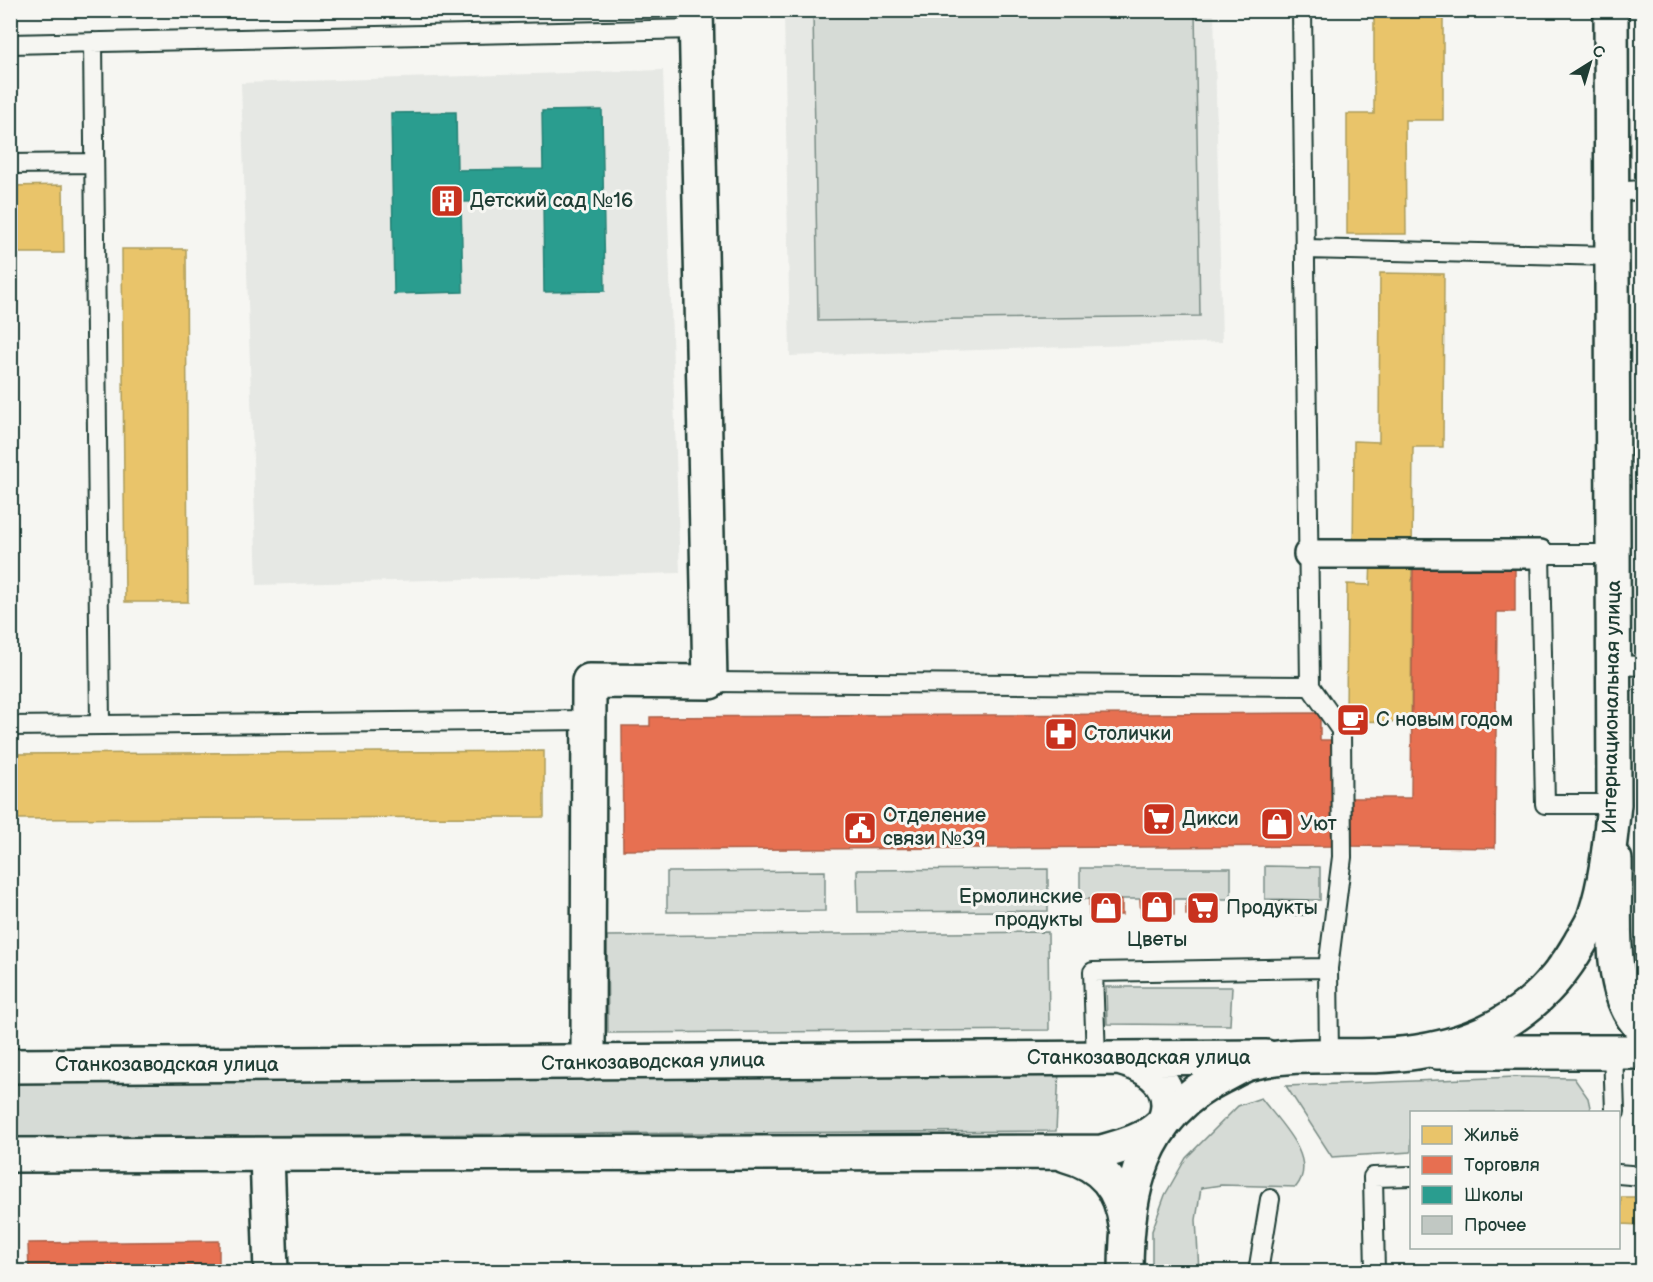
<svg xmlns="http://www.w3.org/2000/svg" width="1653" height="1282" font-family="'Balsamiq Sans',sans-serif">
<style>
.built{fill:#e6e8e4}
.green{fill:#d6dbd6;stroke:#7a8c85;stroke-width:1.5}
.homes{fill:#e9c46a;stroke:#ac9c5a;stroke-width:1.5}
.shops{fill:#e76f51;stroke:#ab6048;stroke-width:1.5}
.schools{fill:#2a9d8f;stroke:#278074;stroke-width:1.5}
.building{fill:#c1c8c3;stroke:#1f3d34;stroke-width:1.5}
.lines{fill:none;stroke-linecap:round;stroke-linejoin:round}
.service-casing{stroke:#1f3d34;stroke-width:22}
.pedestrian-casing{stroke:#1f3d34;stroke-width:32}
.minor-casing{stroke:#1f3d34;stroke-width:38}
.tertiary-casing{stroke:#1f3d34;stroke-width:38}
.secondary-casing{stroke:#1f3d34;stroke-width:38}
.service{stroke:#f6f6f2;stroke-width:18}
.pedestrian{stroke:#f6f6f2;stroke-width:27}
.minor{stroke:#f6f6f2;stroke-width:33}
.tertiary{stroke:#f6f6f2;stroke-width:33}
.secondary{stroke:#f6f6f2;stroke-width:33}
.labels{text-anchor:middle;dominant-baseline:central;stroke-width:6;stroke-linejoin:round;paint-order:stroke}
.poi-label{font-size:20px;fill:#1f3d34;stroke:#f6f6f2;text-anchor:start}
.street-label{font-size:20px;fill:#1f3d34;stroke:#f6f6f2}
</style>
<rect width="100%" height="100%" fill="#f6f6f2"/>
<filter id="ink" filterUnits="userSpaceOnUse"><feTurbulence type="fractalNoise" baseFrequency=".0167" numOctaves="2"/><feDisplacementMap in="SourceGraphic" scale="12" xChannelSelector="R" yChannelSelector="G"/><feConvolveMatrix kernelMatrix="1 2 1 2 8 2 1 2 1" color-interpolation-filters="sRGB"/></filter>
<g filter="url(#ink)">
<path class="built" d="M784,11H1214L1222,342L790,356Z
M663,70L680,573L257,585L241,83Z"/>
<path class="green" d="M813,11H1195L1200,316L818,321Z
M1265,866L1320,867V900L1265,899Z
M1080,868H1231V899H1080Z
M1048,869V911L858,912L857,870Z
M825,871V911L667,912V872Z
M1048,932L1049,1030L608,1033L607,936Z
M1106,987H1232L1230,1025L1107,1024Z
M1059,1071L1056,1131L11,1137L10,1083Z
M1516,1077L1574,1078L1588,1098L1591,1112H1412L1411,1152L1332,1157L1286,1086Z
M1261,1098C1279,1122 1319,1159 1296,1187L1221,1185L1201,1188L1196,1220L1199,1271H1152V1231L1165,1195L1186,1158L1238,1106Z"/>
<path class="homes" d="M1374,10H1443V120H1405L1406,234H1347V114H1374Z
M63,185L64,253H10V186Z
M122,249H186L188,602H125Z
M1380,273L1444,274L1443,447H1413L1412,557H1353L1354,441L1379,442Z
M1371,558L1412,559L1411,722L1346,721L1347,584L1370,585Z
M544,751V817L10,819V754Z
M1621,1197H1642V1225L1621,1224Z
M1333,1265H1368V1272H1328Z"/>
<path class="shops" d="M1413,568L1515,569V612H1497L1495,848L1350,846V798H1411Z
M1320,713V740H1336L1337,846L623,850L622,726H650V717Z
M1089,900H1122V915H1089Z
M1140,900H1174V915H1141Z
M1220,900V915H1186V901Z
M219,1241V1272H29L28,1243Z"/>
<path class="schools" d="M602,110L605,291L544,292L543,201L461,202L463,292L394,294L391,113L456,112L457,170L543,169L542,111Z"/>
<path class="building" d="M1272,901H1308V915H1271Z"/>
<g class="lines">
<defs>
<path id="service" d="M1302,10L1310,686L1341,730L1342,857L1328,968L1329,1056
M93,42L100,725
M10,44L696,29
M10,164L94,163
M1612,192L1642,190
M1305,249L1612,256
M1613,554H1540L1545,804H1614
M1615,665L1642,666
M710,682L1310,686
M10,726L588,720
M1613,1050L1615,1112
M1096,1058L1093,972L1328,968
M1618,1174L1642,1176
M1258,1272L1270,1199
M1375,1272L1373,1177L1412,1176"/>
<path id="pedestrian" d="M1308,554H1540"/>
<path id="minor" d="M588,1063L589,681L710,682L696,10
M267,1155L271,1272"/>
<path id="tertiary" d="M1615,860C1616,908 1605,993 1642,1028
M1437,1052H1642
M10,1066L1266,1057
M10,1155L1102,1152C1123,1146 1144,1141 1161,1125C1166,1120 1168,1111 1168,1104C1168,1077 1144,1065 1122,1059
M1066,1155C1103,1165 1121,1188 1126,1225"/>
<path id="secondary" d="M1126,1272C1126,1190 1142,1116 1221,1077C1231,1072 1240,1066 1250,1063C1304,1049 1362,1061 1417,1052C1489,1041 1544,1007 1580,943C1585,934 1592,925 1595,915C1607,879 1610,841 1614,804L1611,10"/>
</defs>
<use href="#service" class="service-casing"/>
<use href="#pedestrian" class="pedestrian-casing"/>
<use href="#minor" class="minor-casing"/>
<use href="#tertiary" class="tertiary-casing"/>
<use href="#secondary" class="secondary-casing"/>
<use href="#service" class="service"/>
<use href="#pedestrian" class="pedestrian"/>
<use href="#minor" class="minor"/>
<use href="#tertiary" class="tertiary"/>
<use href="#secondary" class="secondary"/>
</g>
</g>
<defs>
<symbol id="building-square" viewBox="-11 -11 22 22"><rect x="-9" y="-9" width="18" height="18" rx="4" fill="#c8321e" stroke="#f6f6f2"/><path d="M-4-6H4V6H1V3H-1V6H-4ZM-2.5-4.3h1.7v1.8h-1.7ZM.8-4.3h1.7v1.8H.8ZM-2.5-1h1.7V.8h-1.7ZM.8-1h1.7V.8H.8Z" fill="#fff"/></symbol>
<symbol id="cafe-square" viewBox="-11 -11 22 22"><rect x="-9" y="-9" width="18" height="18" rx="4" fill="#c8321e" stroke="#f6f6f2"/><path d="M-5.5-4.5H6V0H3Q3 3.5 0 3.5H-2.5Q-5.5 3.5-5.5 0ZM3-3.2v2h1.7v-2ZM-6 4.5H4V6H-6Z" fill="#fff"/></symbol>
<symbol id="pharmacy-square" viewBox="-11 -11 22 22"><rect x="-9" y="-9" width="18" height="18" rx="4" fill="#c8321e" stroke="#f6f6f2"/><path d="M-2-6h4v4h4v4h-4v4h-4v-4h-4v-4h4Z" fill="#fff"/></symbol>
<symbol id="supermarket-square" viewBox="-11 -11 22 22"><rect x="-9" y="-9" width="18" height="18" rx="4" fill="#c8321e" stroke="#f6f6f2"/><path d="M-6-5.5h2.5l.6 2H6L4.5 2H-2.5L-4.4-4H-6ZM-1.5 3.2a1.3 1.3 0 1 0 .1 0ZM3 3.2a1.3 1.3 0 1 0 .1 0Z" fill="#fff"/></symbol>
<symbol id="shop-square" viewBox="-11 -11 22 22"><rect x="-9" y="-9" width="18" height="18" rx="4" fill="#c8321e" stroke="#f6f6f2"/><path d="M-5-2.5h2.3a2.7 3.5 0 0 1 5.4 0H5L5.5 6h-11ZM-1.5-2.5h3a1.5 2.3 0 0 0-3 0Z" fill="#fff"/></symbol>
<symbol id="civic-square" viewBox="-11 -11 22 22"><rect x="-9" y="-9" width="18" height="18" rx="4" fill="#c8321e" stroke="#f6f6f2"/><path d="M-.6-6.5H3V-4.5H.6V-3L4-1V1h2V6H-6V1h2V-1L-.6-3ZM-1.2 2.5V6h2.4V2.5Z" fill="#fff"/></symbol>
</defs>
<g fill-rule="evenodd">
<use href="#building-square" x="428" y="182" width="38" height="38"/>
<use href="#cafe-square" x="1334" y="701" width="38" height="38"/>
<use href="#pharmacy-square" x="1042" y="715" width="38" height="38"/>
<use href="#supermarket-square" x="1140" y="800" width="38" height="38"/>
<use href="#shop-square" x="1258" y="805" width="38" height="38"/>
<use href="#civic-square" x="841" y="809" width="38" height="38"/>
<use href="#shop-square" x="1138" y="888" width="38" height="38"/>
<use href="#shop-square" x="1087" y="889" width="38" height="38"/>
<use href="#supermarket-square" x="1184" y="889" width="38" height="38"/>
</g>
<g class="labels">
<g class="poi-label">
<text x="470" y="201">Детский сад №16</text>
<text x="1376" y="720">С новым годом</text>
<text x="1084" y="734">Столички</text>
<text x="883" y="816">Отделение<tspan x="883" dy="23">связи №39</tspan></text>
<text x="1182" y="819">Дикси</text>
<text x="1300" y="824">Уют</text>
<text x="1083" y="897" text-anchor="end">Ермолинские<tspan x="1083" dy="23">продукты</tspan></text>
<text x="1226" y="908">Продукты</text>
<text x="1157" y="940" text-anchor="middle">Цветы</text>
</g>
<g class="street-label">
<text transform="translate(1612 707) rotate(-89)">Интернациональная улица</text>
<text x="1139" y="1058">Станкозаводская улица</text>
<text transform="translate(653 1062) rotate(-1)">Станкозаводская улица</text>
<text x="167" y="1065">Станкозаводская улица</text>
</g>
</g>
<rect width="1653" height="1282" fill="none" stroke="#f6f6f2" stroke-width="36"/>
<rect x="18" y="18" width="1617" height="1246" fill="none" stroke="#1f3d34" stroke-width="2" filter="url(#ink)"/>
<rect x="1410" y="1111" width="210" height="138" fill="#f6f6f2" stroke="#a0aca6" stroke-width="1.5"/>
<rect x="1422" y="1126" width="30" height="18" fill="#e9c46a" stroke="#a0aca6" stroke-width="1.5"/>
<text x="1464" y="1141" font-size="18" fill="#1f3d34">Жильё</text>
<rect x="1422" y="1156" width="30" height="18" fill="#e76f51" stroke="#a0aca6" stroke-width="1.5"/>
<text x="1464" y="1171" font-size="18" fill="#1f3d34">Торговля</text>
<rect x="1422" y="1186" width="30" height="18" fill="#2a9d8f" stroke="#a0aca6" stroke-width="1.5"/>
<text x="1464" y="1201" font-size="18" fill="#1f3d34">Школы</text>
<rect x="1422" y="1216" width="30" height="18" fill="#c1c8c3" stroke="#a0aca6" stroke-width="1.5"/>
<text x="1464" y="1231" font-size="18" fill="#1f3d34">Прочее</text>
<g transform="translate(1590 63) rotate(37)" stroke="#f6f6f2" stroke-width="4.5" paint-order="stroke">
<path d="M0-4.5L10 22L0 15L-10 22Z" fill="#1f3d34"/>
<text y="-9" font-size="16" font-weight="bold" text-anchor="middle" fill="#1f3d34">С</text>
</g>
</svg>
